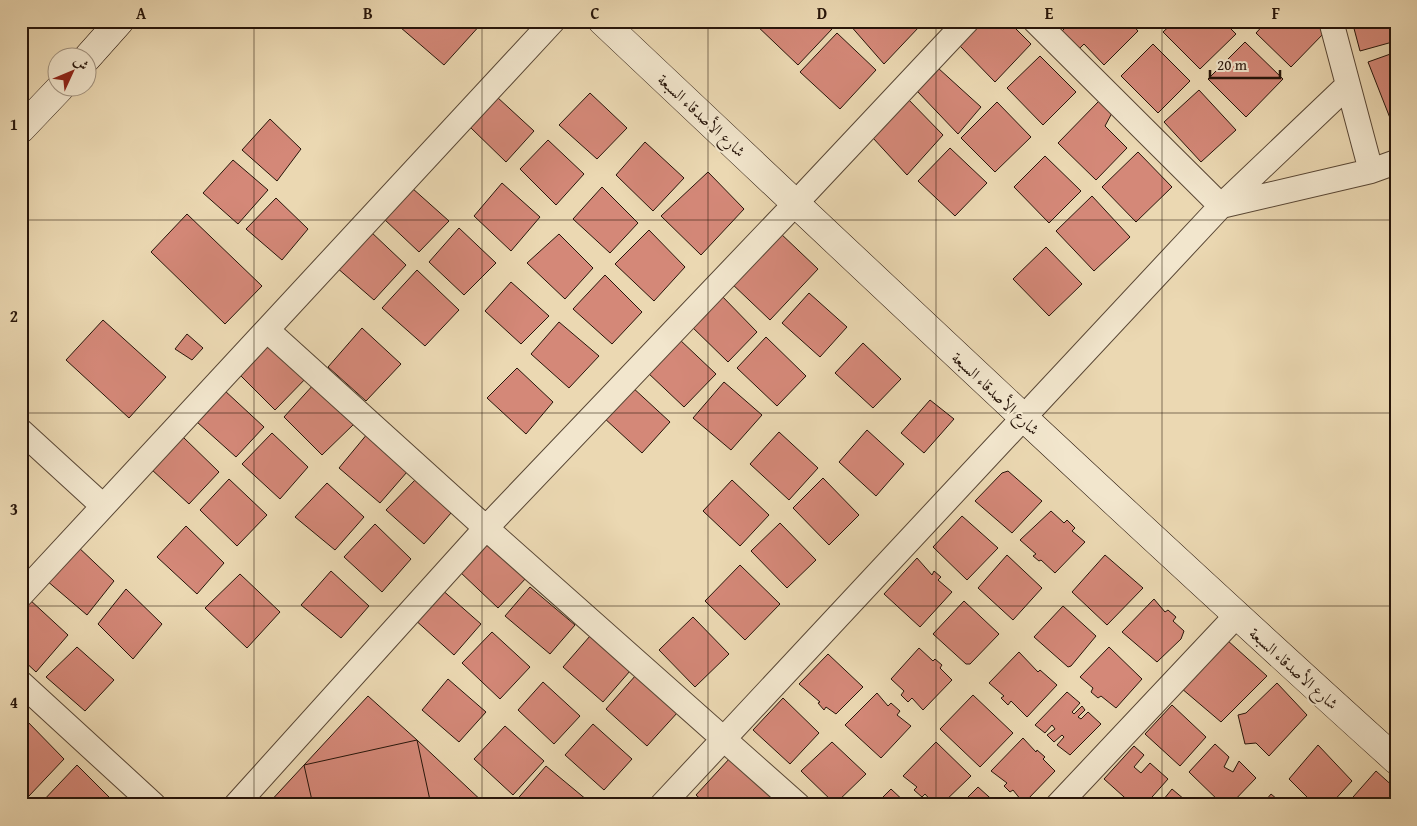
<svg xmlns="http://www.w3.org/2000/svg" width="1417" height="826" font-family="'Gentium Book Plus',Amiri,serif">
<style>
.building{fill:#d48878;stroke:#27150a}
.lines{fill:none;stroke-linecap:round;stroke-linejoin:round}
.street-casing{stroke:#584634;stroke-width:26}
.secondary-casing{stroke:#27150a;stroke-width:29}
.street{stroke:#f2e6cd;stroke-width:24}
.secondary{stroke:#f2e6cd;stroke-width:28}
.grid{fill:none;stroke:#27150a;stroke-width:1;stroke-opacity:0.55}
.labels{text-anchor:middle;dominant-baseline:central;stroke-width:4;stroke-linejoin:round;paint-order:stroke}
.street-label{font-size:16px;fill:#27150a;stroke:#f2e6cd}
.neatline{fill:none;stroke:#27150a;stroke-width:2}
.grid-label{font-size:16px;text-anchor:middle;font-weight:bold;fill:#27150a}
</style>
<rect width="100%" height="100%" fill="#ebd8b2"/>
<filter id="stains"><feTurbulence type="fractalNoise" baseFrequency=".004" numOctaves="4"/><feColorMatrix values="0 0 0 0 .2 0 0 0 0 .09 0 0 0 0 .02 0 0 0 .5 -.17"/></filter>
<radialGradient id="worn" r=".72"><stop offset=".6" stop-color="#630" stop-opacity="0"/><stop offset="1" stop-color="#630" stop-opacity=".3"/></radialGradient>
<path class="building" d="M393,21H480L482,23L444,65Z
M756,21H824L832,29L798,65L754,23Z
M852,21H913L919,27L884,64L849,24Z
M981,21H1008L1031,44L995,82L960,46Z
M1072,21H1129L1138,31L1104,65L1084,44L1076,52L1058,35Z
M1175,21H1223L1236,34L1200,69L1163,32Z
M1267,21H1314L1325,32L1291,67L1256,33Z
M1352,21H1396V41L1360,51Z
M837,33L876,70L840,109L800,72Z
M1245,42L1283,79L1246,117L1208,79Z
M1153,44L1190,81L1158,113L1121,76Z
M1396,52V115L1390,118L1368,62Z
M1040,56L1076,92L1043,125L1007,88Z
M938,68L981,107L958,134L917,91Z
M1199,90L1236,130L1201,162L1164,122Z
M590,93L627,128L597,159L559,125Z
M497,97L534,131L506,162L470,127Z
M906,97L943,135L907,175L873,138Z
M1099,101L1112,113L1105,126L1127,148L1096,180L1058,143Z
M997,102L1031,137L995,172L961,138Z
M270,119L301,149L277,181L242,150Z
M548,140L584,174L556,205L520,169Z
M645,142L684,178L653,211L616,175Z
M950,148L987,183L955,216L918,181Z
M1138,152L1172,187L1136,222L1102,187Z
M1045,156L1081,191L1049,223L1014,187Z
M233,160L268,190L238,224L203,193Z
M708,172L744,209L701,255L661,216Z
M502,183L540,217L511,251L474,216Z
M602,187L638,223L610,253L573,219Z
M412,188L449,221L419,252L384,219Z
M1092,196L1130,237L1094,271L1056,231Z
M276,198L308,229L282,260L246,229Z
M187,214L262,286L225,324L151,252Z
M459,228L496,263L464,295L429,262Z
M649,230L685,267L654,301L615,264Z
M370,231L406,265L374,300L336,267Z
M779,232L818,269L770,320L729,281Z
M559,234L593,268L565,299L527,263Z
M1046,247L1082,284L1049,316L1013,279Z
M417,270L459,310L425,346L382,308Z
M605,275L642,312L612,344L573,309Z
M511,282L549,316L521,344L485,311Z
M21,284L27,290L21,296Z
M718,292L757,332L728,362L689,324Z
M809,293L847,327L820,357L782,323Z
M103,320L166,377L129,418L66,360Z
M559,322L599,356L569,388L531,354Z
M362,328L401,364L366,401L328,367Z
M187,334L203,348L192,360L175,349Z
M273,336L311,373L275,410L239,374Z
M766,337L806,376L777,406L737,368Z
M679,339L716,374L684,407L647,372Z
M863,343L901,379L873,408L835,373Z
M517,368L553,402L526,434L487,398Z
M724,382L762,415L731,450L693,418Z
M315,383L355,423L322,455L284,417Z
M631,386L670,422L642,453L603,417Z
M224,390L264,427L236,457L197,422Z
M930,400L954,419L924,453L901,433Z
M867,430L904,464L876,496L839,462Z
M779,432L818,468L789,500L750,464Z
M272,433L308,467L280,499L242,464Z
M368,433L407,472L380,503L339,468Z
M183,437L219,472L189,504L151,469Z
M1008,471L1042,501L1012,533L975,501L1002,473Z
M823,478L859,515L829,545L793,508Z
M229,479L267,515L237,546L200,510Z
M416,479L451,513L424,544L386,510Z
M732,480L769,515L740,546L703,511Z
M327,483L364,517L335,550L295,517Z
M1051,511L1064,523L1067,520L1075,528L1072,531L1085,542L1055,573L1041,560L1039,561L1033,556L1036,554L1020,540Z
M962,516L998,548L967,580L933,547Z
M780,523L816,560L787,588L751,551Z
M375,524L411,559L382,592L344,557Z
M186,526L224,563L197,594L157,557Z
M488,540L527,577L498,608L459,571Z
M76,545L114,581L87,615L46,580Z
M1007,555L1042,588L1013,620L978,588Z
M1105,555L1143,588L1107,625L1072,592Z
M917,558L932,575L934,571L941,577L938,580L952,592L920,627L884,594Z
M740,565L780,604L745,640L705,601Z
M331,571L369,606L341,638L301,605Z
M240,574L280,612L247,648L205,608Z
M530,587L575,625L550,654L505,616Z
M440,588L481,624L454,655L413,618Z
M126,589L162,624L133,659L98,624Z
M29,599L68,635L36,672L21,658V608Z
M1154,599L1165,612L1168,610L1176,617L1173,621L1184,631L1181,639L1157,662L1122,632Z
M964,601L999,634L970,664H966L933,634Z
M1063,606L1096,636L1071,666L1068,667L1034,637Z
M693,617L729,654L695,687L659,650Z
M492,632L530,667L500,699L462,663Z
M590,636L630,671L603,702L563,667Z
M1227,640L1267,676L1221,722L1181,688Z
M77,647L114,680L85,711L46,677Z
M1109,647L1142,679L1116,708L1101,696L1098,698L1091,692L1093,688L1080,677Z
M919,648L933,661L935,659L942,665L940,668L952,680L923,710L912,698L908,702L901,695L904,691L891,679Z
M1019,652L1038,672L1040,670L1057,685L1027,717L1011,701L1008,705L1001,698L1004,696L989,683Z
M828,654L863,687L836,714L826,707L824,710L818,703L820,702L799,684Z
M636,675L678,712L647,746L606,709Z
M448,679L486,712L459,742L422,710Z
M543,682L580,716L554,744L518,710Z
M1277,683L1307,715L1269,756L1256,743L1245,744L1238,715L1246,713Z
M1067,692L1080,703L1072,712L1074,714L1082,706L1085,710L1078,717L1081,719L1088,712L1101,724L1070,755L1057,745L1064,737L1062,735L1054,742L1047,735L1055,729L1052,725L1045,733L1035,725Z
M877,693L888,706L891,703L900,711L897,715L911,726L881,758L845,725Z
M973,695L1013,733L980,767L940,729Z
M368,696L417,740L486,805H267Z
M783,698L819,733L790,764L753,730Z
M1172,705L1206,737L1180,766L1145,734Z
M24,718L64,759L29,796L21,789V721Z
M593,724L632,759L604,790L565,755Z
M505,726L544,761L513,795L474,759Z
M1023,738L1036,752L1037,750L1045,757L1043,759L1055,771L1027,800H1021L1013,790L1010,792L1004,786L1007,783L991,771Z
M417,740L431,805H313L304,765Z
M832,742L866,774L835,804L801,771Z
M936,742L971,776L941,805H935L925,794L922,797L914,790L917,787L903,776Z
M1215,744L1229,757L1224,767L1233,772L1239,761L1256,778L1230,805H1223L1189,772Z
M1318,745L1352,781L1330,805H1315L1289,779Z
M1134,746L1144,755L1134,767L1141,773L1150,763L1168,779L1145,805H1133L1104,779Z
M730,758L775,798L768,805H707L696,795Z
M77,765L117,805H42L41,803Z
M546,766L593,805H517L514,803Z
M1376,771L1396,789V805H1346Z
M978,787L998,805H960Z
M891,789L908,805H875Z
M1172,789L1191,805H1159Z
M1271,794L1284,805H1262Z
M1085,797L1094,805H1079Z"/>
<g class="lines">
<defs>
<path id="street" d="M1035,21L1221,206L1371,171L1396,162
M1331,21L1371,171
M267,330L486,528L798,805
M21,431L103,506
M21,595L553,21
M21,683L154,805
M236,805L486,528L795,204L967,21
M662,805L1221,206L1348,85
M1058,805L1236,616"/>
<path id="secondary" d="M602,21C865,269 1128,518 1396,760
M87,58L120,21
M21,129L60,88"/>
</defs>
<use href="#street" class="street-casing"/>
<use href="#secondary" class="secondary-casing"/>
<use href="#street" class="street"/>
<use href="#secondary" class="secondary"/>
</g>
<path class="grid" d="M254,21V805M482,21V805M708,21V805M936,21V805M1162,21V805M21,220H1396M21,413H1396M21,606H1396"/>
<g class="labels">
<g class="street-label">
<text transform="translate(702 115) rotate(43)">شارع الأصدقاء السبعة</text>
<text transform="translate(996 393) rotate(43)">شارع الأصدقاء السبعة</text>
<text transform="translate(1294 668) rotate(42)">شارع الأصدقاء السبعة</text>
</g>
</g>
<rect width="1417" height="826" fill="none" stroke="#ebd8b2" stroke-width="55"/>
<g transform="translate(72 72) rotate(46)"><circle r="24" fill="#f2e6cd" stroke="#a1927f"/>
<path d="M0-4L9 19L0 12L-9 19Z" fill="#8f2418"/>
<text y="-8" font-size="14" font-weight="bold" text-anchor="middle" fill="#27150a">ش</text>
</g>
<path d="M1210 70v8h70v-8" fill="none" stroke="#27150a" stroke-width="2.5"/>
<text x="1217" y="70" font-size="15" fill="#27150a" stroke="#f2e6cd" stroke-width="4" paint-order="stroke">20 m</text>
<rect x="28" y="28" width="1362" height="770" class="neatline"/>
<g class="grid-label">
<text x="141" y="19">A</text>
<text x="368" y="19">B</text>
<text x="595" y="19">C</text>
<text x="822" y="19">D</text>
<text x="1049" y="19">E</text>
<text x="1276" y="19">F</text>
<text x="14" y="130">1</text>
<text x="14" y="322">2</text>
<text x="14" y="515">3</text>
<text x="14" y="708">4</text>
</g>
<rect width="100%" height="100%" filter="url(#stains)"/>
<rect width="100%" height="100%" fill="url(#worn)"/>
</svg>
